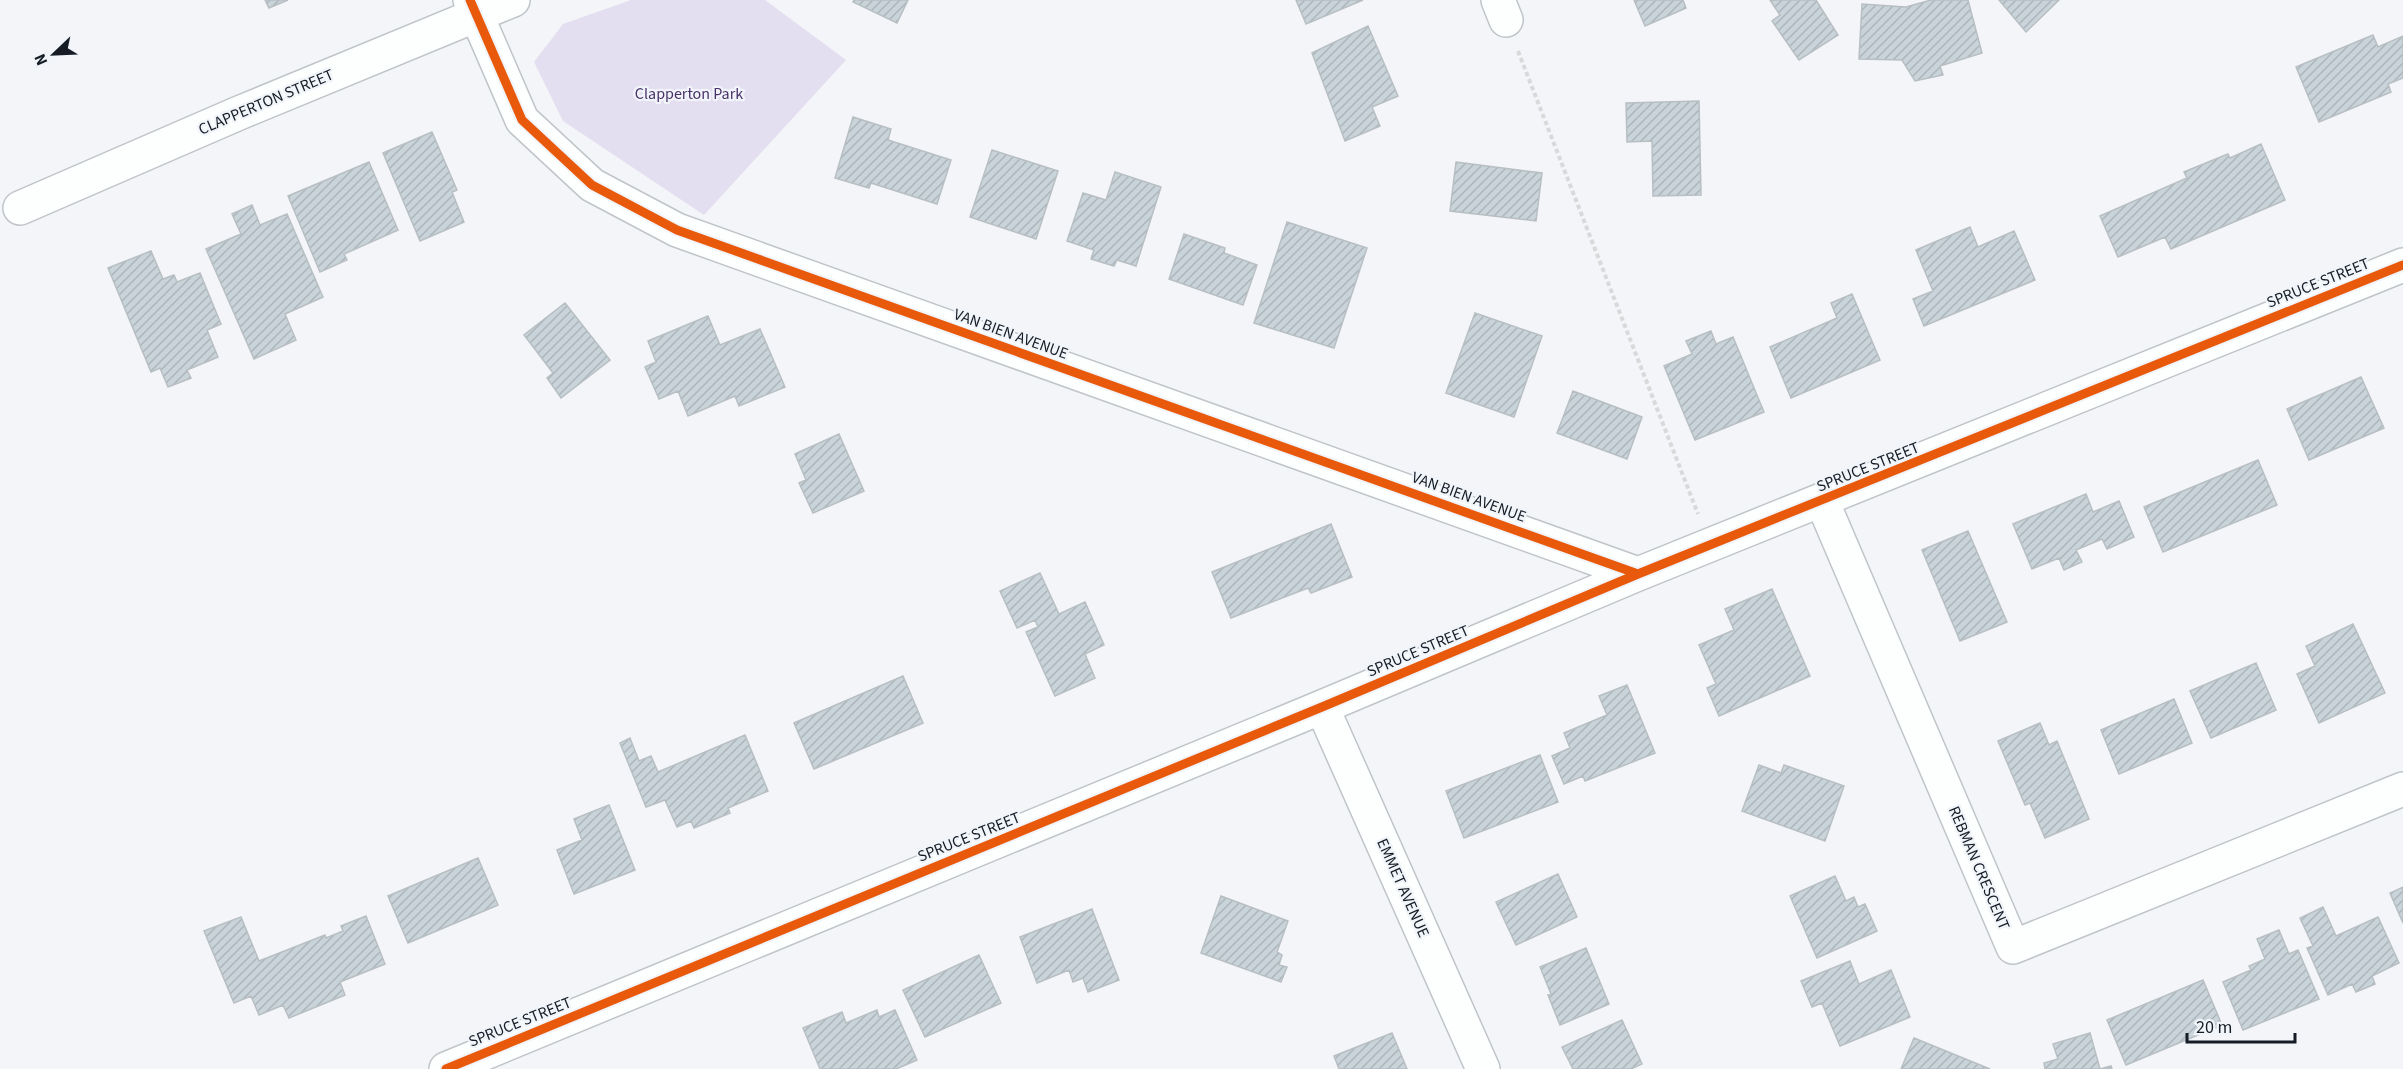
<svg xmlns="http://www.w3.org/2000/svg" width="2403" height="1069" font-family="'Source Sans 3',sans-serif">
<style>
.park{fill:#e4def1}
.building{fill:url(#building-hatch);stroke:#b8bfc3;stroke-width:1.5}
.lines{fill:none;stroke-linecap:round;stroke-linejoin:round}
.minor-casing{stroke:#c0c5ca;stroke-width:36}
.path{stroke:#d9d9da;stroke-width:4;stroke-dasharray:4.5 3;stroke-linecap:butt}
.minor{stroke:#fdfefe;stroke-width:33}
.cycleway-casing{stroke:#f1f5fa;stroke-width:13}
.cycleway{stroke:#e8590c;stroke-width:9}
.labels{text-anchor:middle;dominant-baseline:central;stroke-width:4.5;stroke-linejoin:round;paint-order:stroke}
.park-label{font-size:16px;fill:#483069;stroke:#f1f5fa}
.street-label{font-size:16px;fill:#151c25;stroke:#f1f5fa}
</style>
<defs>
<pattern id="building-hatch" width="6" height="6" patternUnits="userSpaceOnUse" patternTransform="scale(1.5)"><rect width="6" height="6" fill="#c9d4da"/><path d="M-1 1l2-2M0 6l6-6M5 7l2-2" fill="none" stroke="#acb5bb"/></pattern>
</defs>
<rect width="100%" height="100%" fill="#f3f5f8"/>
<path class="park" d="M631,0H765L846,60L704,215L563,121L534,62L563,24Z"/>
<path class="building" d="M265,0H288L269,8Z
M854,0H908L897,23L853,2Z
M1296,0H1363L1306,24Z
M1634,0H1683L1686,8L1645,26Z
M1770,0H1816L1838,35L1799,60L1772,21L1780,15Z
M1931,0H1968L1982,53L1940,66L1943,75L1915,81L1902,60L1859,59L1862,4L1906,7Z
M1999,0H2059L2026,32Z
M1368,26L1398,96L1372,107L1380,126L1345,141L1312,53Z
M2373,35L2378,47L2403,36V78L2388,84L2391,92L2319,122L2296,67Z
M1699,101L1701,195L1653,196L1652,141L1627,142L1626,103Z
M853,117L891,129L888,140L951,160L937,204L871,183L869,188L835,178Z
M432,132L457,190L452,192L464,222L420,241L383,153Z
M2261,144L2285,200L2171,249L2165,237L2118,257L2100,216L2187,178L2184,172L2228,154L2230,158Z
M992,150L1058,171L1036,239L970,217Z
M369,162L398,230L344,254L347,260L320,272L288,196Z
M1456,162L1542,173L1536,221L1450,211Z
M1115,172L1161,187L1136,266L1117,260L1114,266L1091,259L1094,250L1067,241L1083,193L1106,200Z
M252,205L260,225L287,214L323,297L285,314L296,340L254,359L206,249L241,234L232,214Z
M1287,222L1367,248L1334,348L1254,323Z
M1970,227L1978,247L2014,231L2035,280L1924,326L1913,299L1933,291L1916,250Z
M1184,234L1225,248L1224,253L1257,265L1243,305L1169,279Z
M151,251L163,279L174,275L177,282L200,273L221,324L207,330L218,357L187,370L191,378L168,387L160,368L151,372L108,268Z
M1852,294L1880,360L1791,398L1770,347L1837,318L1831,303Z
M565,303L610,360L561,398L547,378L553,373L524,335Z
M1475,313L1542,336L1514,417L1446,393Z
M708,316L720,345L760,329L785,387L739,406L735,396L688,416L678,391L659,399L645,367L656,362L648,341Z
M1711,331L1716,344L1733,337L1764,412L1695,440L1664,366L1692,354L1686,341Z
M2361,377L2384,428L2309,460L2287,409Z
M1573,391L1642,417L1627,459L1557,433Z
M839,434L864,491L813,513L799,483L806,480L795,454Z
M2258,460L2277,505L2163,552L2144,507Z
M2086,494L2093,512L2119,501L2134,537L2107,549L2102,539L2076,550L2082,562L2064,570L2059,558L2032,569L2013,524Z
M1331,524L1352,577L1311,593L1308,588L1231,618L1212,572Z
M1968,531L2007,622L1960,641L1922,550Z
M1040,573L1059,614L1085,602L1104,645L1085,654L1095,678L1055,696L1026,632L1038,627L1035,620L1017,628L1000,591Z
M1772,589L1810,676L1719,716L1707,688L1716,684L1699,645L1734,630L1725,609Z
M2353,624L2385,693L2319,723L2297,674L2315,666L2306,646Z
M2256,663L2276,710L2211,738L2190,691Z
M903,676L923,723L814,769L794,723Z
M1627,685L1655,753L1585,781L1583,776L1564,784L1552,756L1570,748L1564,733L1607,715L1599,696Z
M2174,699L2192,743L2119,774L2101,730Z
M2040,723L2049,745L2057,741L2089,819L2045,838L2030,803L2025,805L1998,741Z
M745,735L768,791L728,808L730,813L694,828L691,821L677,827L665,800L646,807L620,743L630,738L639,761L651,756L658,772Z
M1540,755L1558,802L1464,838L1446,791Z
M1759,765L1781,773L1784,765L1844,786L1825,841L1742,811Z
M609,805L635,870L574,894L557,850L582,840L574,819Z
M478,858L498,905L408,943L388,896Z
M1558,874L1577,917L1516,945L1496,902Z
M1835,876L1846,901L1854,897L1858,907L1865,904L1877,931L1817,958L1790,896Z
M2403,887V923L2390,893Z
M1221,896L1288,921L1277,952L1282,955L1279,965L1287,967L1281,982L1201,953Z
M2323,907L2336,936L2378,917L2399,963L2372,976L2375,984L2356,992L2352,984L2328,995L2307,948L2313,946L2300,918Z
M1092,909L1119,980L1088,992L1083,978L1073,982L1069,970L1037,983L1020,937Z
M366,916L385,964L340,982L345,995L289,1018L283,1005L259,1015L251,996L234,1003L204,931L241,917L259,961L325,935L326,938L343,931L341,926Z
M2279,930L2289,954L2298,950L2319,999L2243,1030L2223,982L2251,970L2249,966L2265,959L2257,939Z
M1586,948L1609,1004L1560,1025L1548,995L1551,994L1540,967Z
M979,955L1001,1003L925,1037L903,990Z
M1850,961L1859,984L1891,970L1910,1017L1840,1046L1822,1003L1812,1007L1801,981Z
M2203,980L2222,1025L2126,1065L2107,1020Z
M877,1010L879,1017L895,1010L917,1060L896,1069H820L803,1028L842,1012L846,1023Z
M1622,1020L1642,1064L1631,1069H1573L1562,1047Z
M1392,1033L1407,1069H1339L1334,1056Z
M2090,1033L2100,1069L2111,1066L2112,1069H2045L2044,1063L2058,1059L2053,1044Z
M1914,1038L1990,1069H1901Z"/>
<g class="lines">
<defs>
<path id="minor" d="M470,0L522,120L592,185L677,230L1638,574
M1498,0L1506,20
M20,208L239,113L513,0
M1822,501L2013,947L2403,789
M1322,707L1483,1069
M446,1069L1322,707L1638,574L2403,265"/>
</defs>
<use href="#minor" class="minor-casing"/>
<path class="path" d="M1518,51L1698,514"/>
<use href="#minor" class="minor"/>
<defs>
<path id="cycleway" d="M470,0L522,120L592,185L677,230L1638,574
M446,1069L1322,707L1638,574L2403,265"/>
</defs>
<use href="#cycleway" class="cycleway-casing"/>
<use href="#cycleway" class="cycleway"/>
</g>
<g class="labels">
<g class="park-label">
<text x="689" y="94">Clapperton Park</text>
</g>
<g class="street-label">
<text transform="translate(266 102) rotate(-23)">CLAPPERTON STREET</text>
<text transform="translate(2318 283) rotate(-22)">SPRUCE STREET</text>
<text transform="translate(1011 334) rotate(20)">VAN BIEN AVENUE</text>
<text transform="translate(1868 467) rotate(-22)">SPRUCE STREET</text>
<text transform="translate(1469 497) rotate(20)">VAN BIEN AVENUE</text>
<text transform="translate(1418 651) rotate(-23)">SPRUCE STREET</text>
<text transform="translate(969 837) rotate(-22)">SPRUCE STREET</text>
<text transform="translate(1979 868) rotate(67)">REBMAN CRESCENT</text>
<text transform="translate(1403 888) rotate(66)">EMMET AVENUE</text>
<text transform="translate(520 1022) rotate(-22)">SPRUCE STREET</text>
</g>
</g>
<g transform="translate(54 54) rotate(247)" stroke="#f1f5fa" stroke-width="4.5" paint-order="stroke">
<path d="M0-4.5L10 22L0 15L-10 22Z" fill="#151c25"/>
<text y="-9" font-size="16" font-weight="bold" text-anchor="middle" fill="#151c25">N</text>
</g>
<path d="M2187 1033v9h108v-9" fill="none" stroke="#151c25" stroke-width="3"/>
<text x="2196" y="1033" font-size="18" fill="#151c25" stroke="#f1f5fa" stroke-width="4.5" paint-order="stroke">20 m</text>
</svg>
